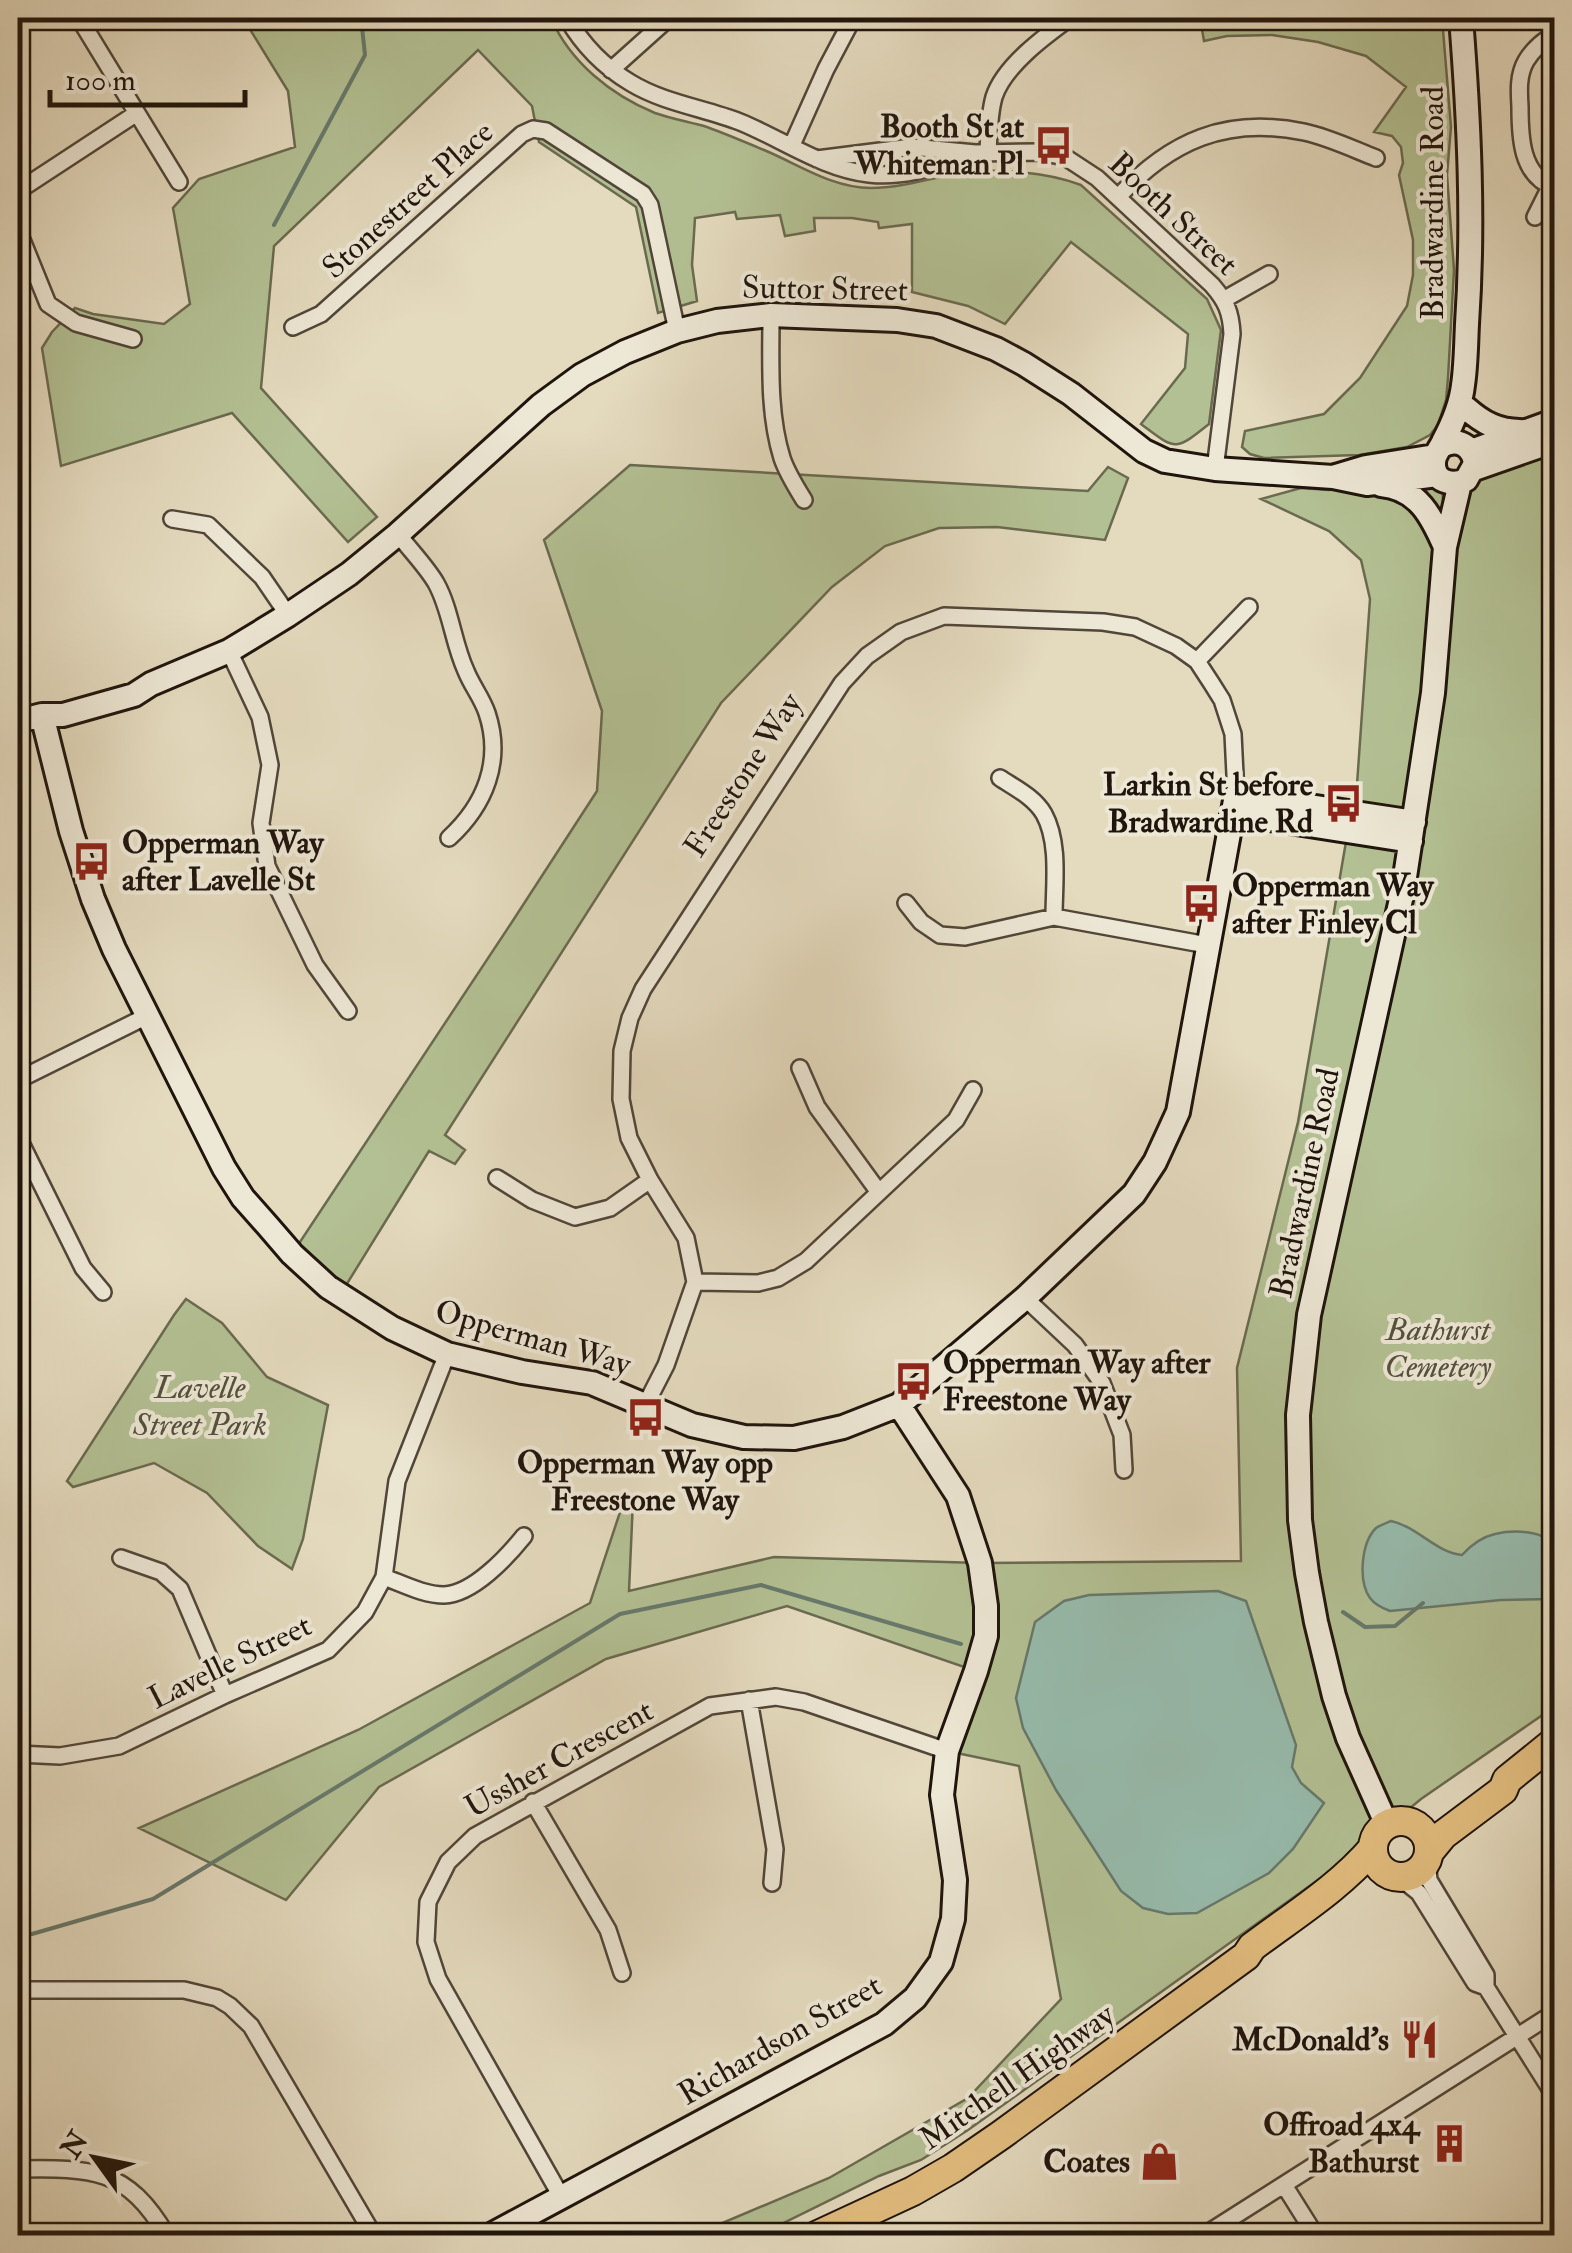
<svg xmlns="http://www.w3.org/2000/svg" width="1572" height="2253" font-family="'IM FELL Double Pica',serif">
<style>
.green{fill:#b3c093;stroke:#6a6a50;stroke-width:2.5}
.water{fill:#97bbac;stroke:#67796c;stroke-width:2.5}
.lines{fill:none;stroke-linecap:round;stroke-linejoin:round}
.stream{stroke:#67796c;stroke-width:4}
.street-casing{stroke:#514639;stroke-width:20}
.secondary-casing{stroke:#20150d;stroke-width:28}
.highway-casing{stroke:#20150d;stroke-width:32}
.street{stroke:#ede7d5;stroke-width:15}
.secondary{stroke:#ede7d5;stroke-width:22}
.highway{stroke:#e2bd7f;stroke-width:28}
.labels{text-anchor:middle;dominant-baseline:central;stroke-width:8;stroke-linejoin:round;paint-order:stroke}
.poi-label{font-size:32px;font-weight:bold;fill:#20150d;stroke:#ede7d5;text-anchor:end}
.street-label{font-size:32px;fill:#20150d;stroke:#ede7d5}
.park-label{font-size:32px;font-style:italic;fill:#53513c;stroke:#ede7d5}
</style>
<rect width="100%" height="100%" fill="#e4dabe"/>
<filter id="stains"><feTurbulence type="fractalNoise" baseFrequency=".002" numOctaves="4"/><feColorMatrix values="0 0 0 0 .2 0 0 0 0 .09 0 0 0 0 .02 0 0 0 .5 -.17"/></filter>
<radialGradient id="worn" r=".72"><stop offset=".6" stop-color="#630" stop-opacity="0"/><stop offset="1" stop-color="#630" stop-opacity=".3"/></radialGradient>
<path class="green" d="M243,18H551C570,62 611,95 655,113C672,119 690,122 707,127C726,134 745,142 764,150C798,164 832,188 871,188C902,188 930,178 961,173C997,168 1047,172 1081,185L1207,299L1221,330L1209,424C1174,452 1176,450 1141,424L1185,368L1188,334L1071,242L1005,324L968,306L912,292V224L879,228L878,222L852,218H814L815,231L785,236L780,215L737,219L735,212L695,218L692,265L697,301L658,313L636,207L539,142L532,106L478,50L274,246L261,388L377,517L348,542L232,413L61,466L42,348L52,332L75,308L93,314L164,324L190,304L173,208L199,179L295,147L288,91Z
M1200,18H1442L1451,127L1447,175L1454,270L1448,378L1446,400L1438,425L1430,435L1407,447L1359,455L1264,458L1250,454L1242,447L1245,431L1324,414L1360,378L1407,306L1413,275V240L1399,175L1403,163L1401,147L1392,136L1374,132L1406,87L1366,56L1318,42L1272,35L1227,36L1204,41Z
M1534,449L1554,455V1707L1421,1799L1357,1852L968,2130L921,2160L879,2176L759,2235H694L829,2178L968,2098L1061,1999L1019,1766L947,1751L976,1671L787,1606L606,1659L379,1787L286,1900L139,1828L358,1730L590,1603L625,1497L633,1500L629,1591L774,1557L980,1563L1241,1561L1237,1368L1298,1122L1348,830L1355,813L1370,599L1361,560L1329,531L1261,499L1301,488L1329,490L1367,484L1442,480L1445,542L1460,483Z
M630,465L1088,491L1108,467L1128,478L1105,540L997,527L939,528L885,546L832,587L721,703L445,1135L465,1150L455,1164L429,1151L340,1295L292,1254L512,922L597,791L602,711L544,540Z
M186,1299L222,1323L267,1377L328,1405L303,1539L292,1569L258,1546L207,1493L154,1463L73,1487L67,1481L174,1315Z"/>
<path class="water" d="M1391,1521C1418,1527 1435,1552 1462,1555C1470,1546 1482,1537 1495,1534C1512,1530 1548,1529 1554,1549C1558,1560 1555,1586 1554,1599L1501,1600L1390,1611C1382,1608 1375,1605 1370,1598C1358,1581 1361,1543 1376,1528C1380,1525 1386,1523 1391,1521Z
M1218,1591L1246,1601L1296,1745L1292,1767L1301,1783L1324,1803L1293,1849L1269,1873L1197,1913L1168,1914L1143,1908L1121,1891L1056,1790L1023,1728L1016,1698L1035,1622L1064,1601L1089,1595Z"/>
<g class="lines">
<path class="stream" d="M274,225L365,55L361,18
M1343,1612L1365,1627L1395,1626L1423,1603
M18,1934H32L153,1899L620,1614L761,1585L961,1644"/>
<defs>
<path id="street" d="M79,18L179,182
M567,18C582,44 604,67 631,83C664,103 704,108 740,122C782,139 823,169 869,174C904,178 934,167 967,156
M1554,34C1543,41 1533,49 1526,61C1518,75 1519,91 1520,107C1520,137 1521,176 1554,187
M611,70L669,18
M792,145L826,69L853,18
M988,152C989,134 989,115 994,97C1004,66 1045,36 1070,18
M817,159L912,147L975,153L1039,152L1065,157L1097,178L1212,285C1226,301 1231,312 1232,334L1215,469
M18,191L137,113
M1118,197C1170,141 1226,116 1304,132C1328,137 1353,149 1376,158
M1535,217L1550,187
M18,230L48,304L76,323L133,339
M1225,299L1269,274
M771,315C771,362 768,413 782,458C787,473 796,487 804,500
M293,327L321,314L522,134L533,129L546,131L643,194L650,205L677,331
M172,519L208,525L262,577L288,615
M398,534C410,550 426,566 436,583C451,610 453,643 466,671C472,686 482,698 487,713C503,761 485,805 449,838
M229,651L260,717L270,765L261,823L267,866L315,965L348,1011
M1197,661L1249,607
M1000,778C1015,788 1034,797 1044,814C1060,843 1054,885 1054,917
M906,903L921,922L940,935L965,937L1054,917L1207,945
M800,1068L817,1107L878,1191
M18,1080L147,1016
M18,1137L83,1268L103,1292
M497,1178L532,1200L575,1217L610,1208L650,1180
M695,1282L758,1283L778,1278L806,1261L956,1120L973,1090
M1025,1298L1075,1345L1102,1383L1122,1435L1124,1470
M646,1404L666,1365L695,1282L686,1238L650,1180L629,1138L621,1099L622,1051L630,1018L643,989L842,683L867,656L901,632L944,616L1103,622L1135,627L1176,646L1197,661L1212,684L1222,700L1233,734L1236,795
M121,1558L161,1572L180,1589L225,1695
M384,1577C403,1584 424,1595 444,1595C473,1594 507,1557 524,1536
M749,1700L775,1849L772,1883
M18,1754L60,1756L119,1746L225,1695L328,1650L365,1612L384,1577L397,1481L447,1354
M533,1802L608,1930L622,1973
M1427,1860L1429,1880L1486,1975V1987L1554,2095
M1399,1877L1419,1893L1475,1983L1486,1987
M18,1990H184L217,1998L230,2006L251,2026L374,2236
M18,2169C91,2168 127,2167 167,2236
M1284,2185L1316,2236
M562,2198L438,1979L426,1942L428,1902L448,1862L475,1836L710,1706L776,1697L804,1702L947,1751
M1203,2236L1554,2013"/>
<path id="secondary" d="M1466,408C1483,423 1498,431 1520,431
M1442,446C1458,437 1473,446 1475,464L1466,480C1452,486 1433,482 1434,463C1434,454 1440,449 1443,442C1452,425 1461,404 1463,385C1466,365 1466,344 1467,324C1474,221 1469,120 1461,18
M1471,451L1554,421
M1474,469L1554,441
M1336,476L1366,467L1435,456
M1381,485C1418,488 1432,517 1445,547
M42,715L71,831L93,899L114,949L224,1168L243,1198L267,1225L292,1254L328,1287L392,1328L447,1354L522,1372L592,1383L692,1425L744,1437L794,1438L843,1427L899,1405L1025,1298L1134,1194L1155,1162L1178,1112L1236,795L1414,822
M18,721L42,715H63L134,695L151,684L229,651L288,615L349,574L398,534L541,405L582,375L625,352L677,331L717,321L771,315L897,320L936,326L996,349L1024,364L1071,394L1144,451L1165,461L1215,469L1333,477L1367,484L1437,475
M1232,813L1411,841
M1387,1825L1348,1738L1334,1696L1316,1622L1307,1573L1300,1520L1298,1415L1309,1315L1403,890L1433,693L1445,547L1460,483
M489,2236L884,2024L915,1998L941,1962L953,1919L955,1880L942,1795L947,1751L976,1671L986,1636V1606L980,1563L958,1496L899,1405"/>
<path id="highway" d="M1373 1849a28 28 0 1 1 56 0a28 28 0 1 1-56 0Z
M1429,1852L1443,1835L1503,1790L1507,1780L1554,1742
M816,2236L913,2191L953,2168L1001,2135L1246,1956L1252,1947C1293,1916 1340,1887 1373,1848"/>
</defs>
<use href="#street" class="street-casing"/>
<use href="#secondary" class="secondary-casing"/>
<use href="#highway" class="highway-casing"/>
<use href="#street" class="street"/>
<use href="#secondary" class="secondary"/>
<use href="#highway" class="highway"/>
</g>
<defs>
<symbol id="bus-bare" viewBox="-9 -9 18 18"><path d="M-5-6H5V4H4V6H2V4H-2V6H-4V4H-5ZM-3.5-4V0h7V-4ZM-3.5 1.2v1.5H-2V1.2ZM2 1.2v1.5H3.5V1.2Z" fill="#8f2418" stroke="#ede7d5" stroke-width="2.5" paint-order="stroke"/></symbol>
<symbol id="restaurant-bare" viewBox="-9 -9 18 18"><path d="M-5-6h1v4h1v-4h1v4h1v-4h1v5L-1.5 .5V6h-2V.5L-5-1ZM5-6V6H3V1.5H1.5Q1.5-4 5-6Z" fill="#8f2418" stroke="#ede7d5" stroke-width="2.5" paint-order="stroke"/></symbol>
<symbol id="building-bare" viewBox="-9 -9 18 18"><path d="M-4-6H4V6H1V3H-1V6H-4ZM-2.5-4.3h1.7v1.8h-1.7ZM.8-4.3h1.7v1.8H.8ZM-2.5-1h1.7V.8h-1.7ZM.8-1h1.7V.8H.8Z" fill="#8f2418" stroke="#ede7d5" stroke-width="2.5" paint-order="stroke"/></symbol>
<symbol id="shop-bare" viewBox="-9 -9 18 18"><path d="M-5-2.5h2.3a2.7 3.5 0 0 1 5.4 0H5L5.5 6h-11ZM-1.5-2.5h3a1.5 2.3 0 0 0-3 0Z" fill="#8f2418" stroke="#ede7d5" stroke-width="2.5" paint-order="stroke"/></symbol>
</defs>
<g fill-rule="evenodd">
<use href="#bus-bare" x="1026" y="118" width="55" height="55"/>
<use href="#bus-bare" x="1316" y="776" width="55" height="55"/>
<use href="#bus-bare" x="64" y="834" width="55" height="55"/>
<use href="#bus-bare" x="1174" y="876" width="55" height="55"/>
<use href="#bus-bare" x="886" y="1354" width="55" height="55"/>
<use href="#bus-bare" x="618" y="1390" width="55" height="55"/>
<use href="#restaurant-bare" x="1392" y="2012" width="55" height="55"/>
<use href="#building-bare" x="1422" y="2116" width="55" height="55"/>
<use href="#shop-bare" x="1132" y="2134" width="55" height="55"/>
</g>
<g class="labels">
<g class="poi-label">
<text x="1024" y="127">Booth St at<tspan x="1024" dy="37">Whiteman Pl</tspan></text>
<text x="1313" y="785">Larkin St before<tspan x="1313" dy="37">Bradwardine Rd</tspan></text>
<text x="122" y="843" text-anchor="start">Opperman Way<tspan x="122" dy="37">after Lavelle St</tspan></text>
<text x="1232" y="886" text-anchor="start">Opperman Way<tspan x="1232" dy="37">after Finley Cl</tspan></text>
<text x="943" y="1363" text-anchor="start">Opperman Way after<tspan x="943" dy="37">Freestone Way</tspan></text>
<text x="645" y="1463" text-anchor="middle">Opperman Way opp<tspan x="645" dy="37">Freestone Way</tspan></text>
<text x="1389" y="2040">McDonald's</text>
<text x="1419" y="2125">Offroad 4x4<tspan x="1419" dy="37">Bathurst</tspan></text>
<text x="1130" y="2162">Coates</text>
</g>
<g class="street-label">
<text transform="translate(408 200) rotate(-42)">Stonestreet Place</text>
<text transform="translate(1433 203) rotate(-90)">Bradwardine Road</text>
<text transform="translate(1173 214) rotate(43)">Booth Street</text>
<text transform="translate(825 289) rotate(1)">Suttor Street</text>
<text transform="translate(743 775) rotate(-57)">Freestone Way</text>
<text transform="translate(1305 1183) rotate(-78)">Bradwardine Road</text>
<text transform="translate(533 1338) rotate(16)">Opperman Way</text>
<text transform="translate(230 1662) rotate(-26)">Lavelle Street</text>
<text transform="translate(559 1759) rotate(-29)">Ussher Crescent</text>
<text transform="translate(780 2040) rotate(-30)">Richardson Street</text>
<text transform="translate(1017 2077) rotate(-35)">Mitchell Highway</text>
</g>
<g class="park-label">
<text x="1438" y="1330">Bathurst<tspan x="1438" dy="37">Cemetery</tspan></text>
<text x="200" y="1388">Lavelle<tspan x="200" dy="37">Street Park</tspan></text>
</g>
</g>
<rect width="1572" height="2253" fill="none" stroke="#e4dabe" stroke-width="60"/>
<rect x="20" y="20" width="1532" height="2213" fill="none" stroke="#20150d" stroke-width="5"/>
<rect x="30" y="30" width="1512" height="2193" fill="none" stroke="#20150d" stroke-width="2.5"/>
<g transform="translate(95 2158) rotate(303)" stroke="#ede7d5" stroke-width="8" paint-order="stroke">
<path d="M0-8L18 38L0 25L-18 38Z" fill="#20150d"/>
<text y="-15" font-size="28" font-weight="bold" text-anchor="middle" fill="#20150d">N</text>
</g>
<path d="M50 90v15h195v-15" fill="none" stroke="#20150d" stroke-width="5"/>
<text x="65" y="90" font-size="30" fill="#20150d" stroke="#ede7d5" stroke-width="8" paint-order="stroke">100 m</text>
<rect width="100%" height="100%" filter="url(#stains)"/>
<rect width="100%" height="100%" fill="url(#worn)"/>
</svg>
